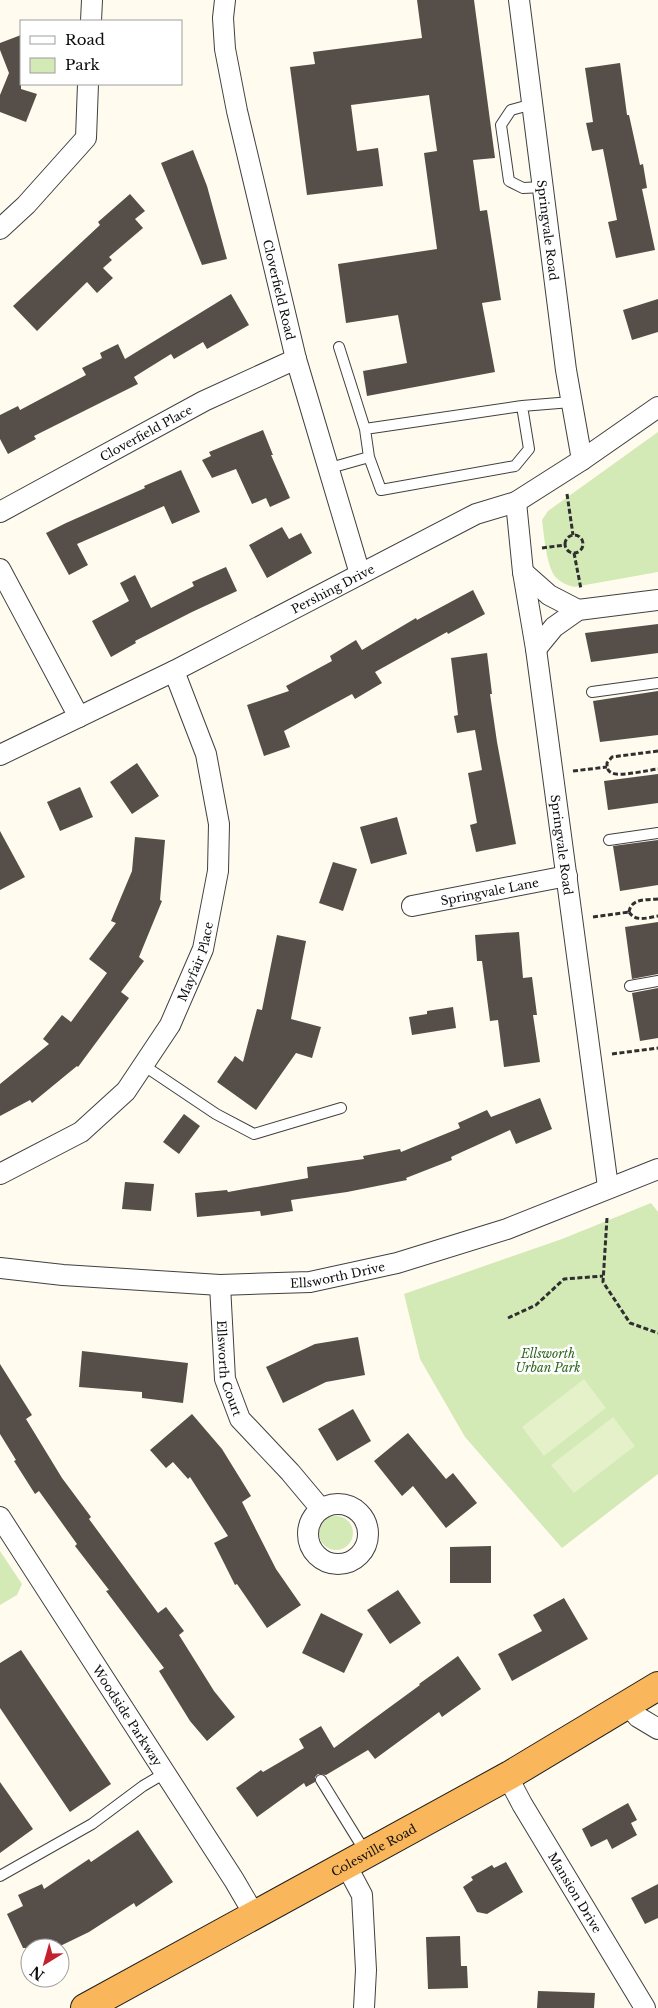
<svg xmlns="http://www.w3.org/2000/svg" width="658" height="2008" font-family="'Libre Baskerville',serif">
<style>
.green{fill:#d3eab6}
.pitch{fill:#e4f1c9}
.building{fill:#564e49}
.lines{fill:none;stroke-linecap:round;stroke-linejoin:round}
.service-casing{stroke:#404040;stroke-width:12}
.minor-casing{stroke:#404040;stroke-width:22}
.trunk-casing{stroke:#1e1e1e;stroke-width:30}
.path{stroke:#2f2f2f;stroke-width:3;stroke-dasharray:5 2.5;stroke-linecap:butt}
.service{stroke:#fff;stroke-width:10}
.minor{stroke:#fff;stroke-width:20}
.trunk{stroke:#fab65a;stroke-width:28}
.labels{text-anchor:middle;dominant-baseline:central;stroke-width:5;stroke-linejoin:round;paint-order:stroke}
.street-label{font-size:12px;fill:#0d0d0d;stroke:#fff}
.park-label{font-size:12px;font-style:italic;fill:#2d671c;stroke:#fff}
</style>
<rect width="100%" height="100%" fill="#fffbee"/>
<path class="green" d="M658,432V572L574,587C567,585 559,582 554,575C546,562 544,535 542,520L548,511Z
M651,1203L658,1212V1474L562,1548L465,1437L420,1359L404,1294L562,1239Z
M319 1533a17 17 0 1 1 34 0a17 17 0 1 1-34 0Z
M0,1551L22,1584L17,1595L0,1605Z"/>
<path class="pitch" d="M584,1379L606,1408L544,1456L522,1427Z
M613,1417L635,1446L574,1493L551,1465Z"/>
<path class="building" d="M417,0H474L495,158L473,160L480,211L487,210L501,300L482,303L495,372L367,396L363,371L407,363L398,315L346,323L338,264L437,249L424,153L437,151L429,95L351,105L357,151L378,148L383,186L307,195L290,67L315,64L313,52L422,38Z
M21,35V89L37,94L26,122L0,112V95L9,73L0,50V43Z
M620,63L627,115H629L640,165L643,164L647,188L642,189L655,250L616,258L608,222L617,220L603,149L592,151L586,123L593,122L585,68Z
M193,150L207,186L227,259L202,265L161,163Z
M130,194L145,211L135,219L143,228L109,257L112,260L103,268L113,278L97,293L87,282L37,331L13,306L100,225L98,222Z
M231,294L249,325L207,349L203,342L174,359L171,354L134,377L138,384L34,436L36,439L8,454L0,439V415L18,406L20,410L86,375L82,368L102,358L100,353L118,344L125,359Z
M658,299V332L632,340L623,310Z
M263,430L273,455H271L290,498L270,507L266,498L252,504L236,469L212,478L202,460L211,456L209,452Z
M181,470L200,512L172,524L164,506L77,544L88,565L69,575L46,533L66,523L145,488L144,486Z
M282,527L289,539L301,533L312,553L267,578L249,545Z
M226,567L237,591L192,612L135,641L136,643L111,657L92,621L129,601L120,583L135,575L151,608L194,586L192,582Z
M473,590L485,614L448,634L447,632L375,672L382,683L355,699L352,694L284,731L290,747L264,756L247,705L289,691L286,686L332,661L330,656L356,640L362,650L416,618L417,620Z
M658,624V653L591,662L585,633Z
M487,653L492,694H490L497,742L516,844L476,852L470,825L477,823L468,773L482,770L475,730L457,733L454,716L458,715L451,658Z
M658,691V735L600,742L593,701Z
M137,763L159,796L132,814L110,782Z
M658,774V803L608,810L604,781Z
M80,787L93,817L60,831L47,802Z
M397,817L407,854L371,864L360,827Z
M0,831L25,877L0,890Z
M135,837L165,840L160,900L162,901L139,957L144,961L121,992L129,998L78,1067L77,1066L32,1103L30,1100L0,1116V1084L49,1044L43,1039L62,1015L71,1022L107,973L89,959L116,923L111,921L132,871Z
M658,840V885L620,891L613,846Z
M333,862L357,869L343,911L319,903Z
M658,922V974L632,979L625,927Z
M519,932L523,978L532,977L537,1015H533L540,1062L504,1067L498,1020L490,1021L482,961H477L475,935Z
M277,935L306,941L291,1019L321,1027L312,1058L296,1053L256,1110L217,1082L235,1056L243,1062L257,1009L262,1010Z
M658,988V1038L640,1041L632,993Z
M453,1007L456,1028L412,1035L409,1017L427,1014V1011Z
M540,1098L552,1129L516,1144L510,1130L451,1157L452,1160L406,1178L407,1180L347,1192L291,1200L293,1211L261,1216L260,1211L197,1217L195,1193L227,1190L228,1192L308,1178L307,1167L364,1159L363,1156L400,1149L401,1152L460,1128L458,1123L487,1110L491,1117Z
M184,1114L200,1126L179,1154L163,1142Z
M125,1182L154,1184L151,1211L122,1209Z
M358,1337L365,1375L326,1382L283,1403L266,1367L315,1344Z
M82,1351L188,1363L183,1403L142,1398V1392L79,1387Z
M0,1364L32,1415L26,1419L62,1478L91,1517L89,1519L158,1613L166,1607L184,1631L179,1635L214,1691L235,1717L207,1741L190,1721L159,1671L164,1668L106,1591L109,1590L75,1546L77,1544L39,1491L35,1494L14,1461L16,1460L0,1434Z
M353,1409L371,1441L337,1461L318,1429Z
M192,1414L222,1449L251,1496L242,1502L276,1569L301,1605L267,1628L237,1584L235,1585L214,1543L228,1536L190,1477L188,1479L173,1462L166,1468L150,1450Z
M408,1433L446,1479L453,1473L477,1503L446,1528L413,1486L402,1496L374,1461Z
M491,1546V1583H450V1547Z
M398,1590L421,1623L390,1644L367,1610Z
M564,1598L588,1639L512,1681L498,1654L542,1631L533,1615Z
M321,1613L363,1634L344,1673L302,1653Z
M21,1650L111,1784L70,1812L0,1708V1663Z
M458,1656L481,1689L442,1717L439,1712L375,1759L368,1750L326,1775L318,1774L315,1777V1782L306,1787L304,1783L257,1817L236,1788L261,1770L263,1772L304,1748L299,1739L321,1726L334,1748L420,1685L419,1684Z
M0,1782L33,1829L0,1853Z
M628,1803L637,1820L631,1823L637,1835L612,1849L607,1839L591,1847L582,1829Z
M138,1830L173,1882L136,1907L134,1903L89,1932L56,1948H23L7,1914L23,1906L18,1895L42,1884L44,1889L89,1859L91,1862Z
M506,1862L523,1892L487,1914L477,1912L463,1887L473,1880L471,1877L492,1865L494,1868Z
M658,1884V1918L645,1924L631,1898Z
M460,1936L461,1966H467L468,1988L428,1989L426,1937Z
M538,1991L595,1993L594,2008H537Z"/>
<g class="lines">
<defs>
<path id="service" d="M533,104L511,110L501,125L509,181L523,188L543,187
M339,347L365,429L369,457
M365,429L522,406L571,402
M330,468L369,457L381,490L515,466L529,449L522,406
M592,692L658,683
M609,840L658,833
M630,986L658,981
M143,1065L216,1114L254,1134L341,1108
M321,1780L366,1853
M0,1876L92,1824L143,1786L165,1773"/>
<g id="minor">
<path id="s1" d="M225,0L223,18L225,49L237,111L296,359L360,574"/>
<path id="s2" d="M519,0L566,370L582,460"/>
<path d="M91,21L92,0"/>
<path d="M0,229L26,205L86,138L88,84"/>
<path id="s3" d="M516,502L523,572L536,649L608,1187"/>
<path id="s4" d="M0,512L204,401L296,359"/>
<path d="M0,569L79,717"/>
<path d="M523,572L549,595L578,610"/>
<path d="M536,649L554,627L578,610L658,600"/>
<path id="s5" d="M0,755L174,671L476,514L516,502L582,460L658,407"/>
<path id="s6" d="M412,906L567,876"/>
<path id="s7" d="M0,1174L81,1132L126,1091L170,1025L203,949L218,871L219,824L206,754L174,671"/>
<path id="s8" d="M0,1268L63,1275L220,1285L310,1282L397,1263L507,1229L658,1169"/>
<path id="s9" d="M220,1285L225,1379L240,1419L290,1472L321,1509"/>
<circle cx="338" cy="1534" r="30"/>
<path id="s10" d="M0,1517L234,1880L255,1916"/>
<path d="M628,1705L638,1717L658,1729"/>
<path id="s11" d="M510,1775L512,1785L522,1804L645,2008"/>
<path d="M346,1865L362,1895L366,1970L364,2008"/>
</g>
<g id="trunk">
<path id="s12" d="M85,2008L510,1775L658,1686"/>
</g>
</defs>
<use href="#service" class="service-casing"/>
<use href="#minor" class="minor-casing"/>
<use href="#trunk" class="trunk-casing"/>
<path class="path" d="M567,494L573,535
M565 544a9 9 0 1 1 18 0a9 9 0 1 1-18 0Z
M542,548L565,545
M574,553L581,589
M658,751L612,757L607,763C607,767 607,771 612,773C619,777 649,770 658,769
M573,771L607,767
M629,912C631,898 647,900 658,899
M629,912C635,922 647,918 658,916
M593,917L629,912
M612,1054L658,1048
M607,1218L603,1282L630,1323L658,1333
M508,1318L536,1305L564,1279L603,1276"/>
<use href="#service" class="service"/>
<use href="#minor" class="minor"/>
<use href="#trunk" class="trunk"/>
</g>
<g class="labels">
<g class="street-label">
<text stroke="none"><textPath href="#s2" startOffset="232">Springvale Road</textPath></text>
<text stroke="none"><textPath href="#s1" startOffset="296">Cloverfield Road</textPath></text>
<text stroke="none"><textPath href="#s4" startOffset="166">Cloverfield Place</textPath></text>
<text stroke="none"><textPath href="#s5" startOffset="372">Pershing Drive</textPath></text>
<text stroke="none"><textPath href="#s3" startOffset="346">Springvale Road</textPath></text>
<text stroke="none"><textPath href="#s6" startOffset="79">Springvale Lane</textPath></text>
<text stroke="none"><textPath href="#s7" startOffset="300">Mayfair Place</textPath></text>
<text stroke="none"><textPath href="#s8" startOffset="339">Ellsworth Drive</textPath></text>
<text stroke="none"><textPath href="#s9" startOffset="84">Ellsworth Court</textPath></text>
<text stroke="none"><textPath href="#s10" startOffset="236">Woodside Parkway</textPath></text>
<text stroke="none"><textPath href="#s12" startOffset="329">Colesville Road</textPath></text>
<text stroke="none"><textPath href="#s11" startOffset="135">Mansion Drive</textPath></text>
</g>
<g class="park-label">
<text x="548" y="1353">Ellsworth<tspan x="548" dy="14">Urban Park</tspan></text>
</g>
</g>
<rect x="20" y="20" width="162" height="65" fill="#ffffff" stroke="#9e9e9e"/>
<rect x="30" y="36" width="25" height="8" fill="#ffffff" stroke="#9e9e9e"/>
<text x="65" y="45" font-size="15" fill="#0d0d0d">Road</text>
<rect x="30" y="58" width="25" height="15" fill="#d3eab6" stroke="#9e9e9e"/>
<text x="65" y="70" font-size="15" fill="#0d0d0d">Park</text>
<g transform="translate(45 1963) rotate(217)"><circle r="24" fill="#ffffff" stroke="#9e9e9e"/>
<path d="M0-4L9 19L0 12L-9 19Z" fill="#c1222d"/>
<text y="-8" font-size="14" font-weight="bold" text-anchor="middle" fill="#0d0d0d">N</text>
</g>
</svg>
